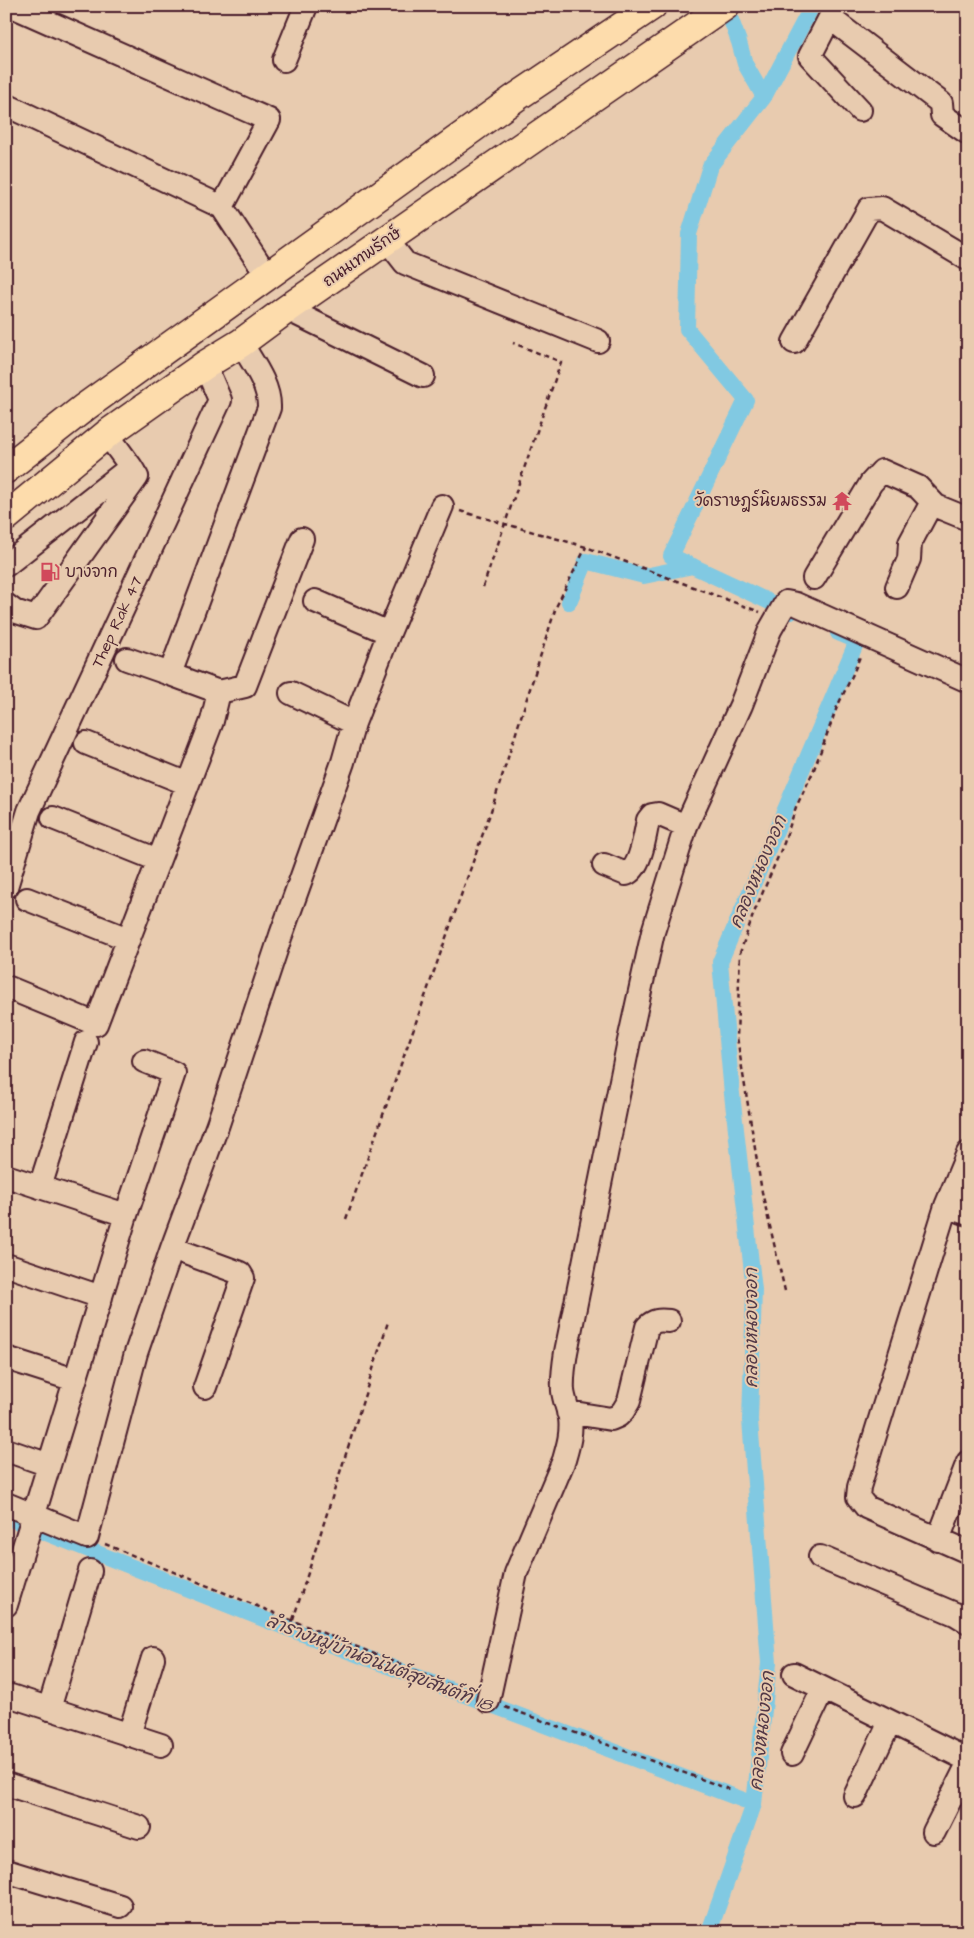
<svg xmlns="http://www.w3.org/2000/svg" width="974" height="1938" font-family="'Architects Daughter','Playpen Sans Thai',sans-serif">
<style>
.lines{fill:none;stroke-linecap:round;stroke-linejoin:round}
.canal{stroke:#81c9e2;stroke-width:16}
.minor-casing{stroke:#4a1f2b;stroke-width:26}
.major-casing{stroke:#4a1f2b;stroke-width:31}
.path{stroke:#4a1f2b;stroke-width:2.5;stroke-dasharray:5 4;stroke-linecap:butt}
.minor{stroke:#e8cbaf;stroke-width:22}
.major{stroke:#fddcac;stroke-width:28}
.labels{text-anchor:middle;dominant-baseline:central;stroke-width:4;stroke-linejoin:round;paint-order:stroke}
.street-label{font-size:16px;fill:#4a1f2b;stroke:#e8cbaf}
.poi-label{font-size:16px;fill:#4a1f2b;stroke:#e8cbaf;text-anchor:end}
.water-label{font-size:18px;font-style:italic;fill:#523846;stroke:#e8cbaf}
</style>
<rect width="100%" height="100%" fill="#e8cbaf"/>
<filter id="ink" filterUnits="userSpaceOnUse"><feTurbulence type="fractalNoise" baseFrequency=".02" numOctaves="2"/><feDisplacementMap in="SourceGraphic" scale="10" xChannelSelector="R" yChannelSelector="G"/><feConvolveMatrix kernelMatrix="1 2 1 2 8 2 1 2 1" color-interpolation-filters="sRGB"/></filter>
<g filter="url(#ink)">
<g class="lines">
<path class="canal" d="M726,6L739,42L745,64L764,97
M569,602L586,561L644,576L693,566
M791,612L671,556L746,400L687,329L689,234L710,166L764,97L812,6
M6,1517L266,1620L754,1804
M709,1932L754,1804L769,1663L750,1420L754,1290L732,1094L720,962L857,641L838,633"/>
<defs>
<path id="minor" d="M12,6L269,120L222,207
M836,6L810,56L860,110
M830,18L941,103L942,115L968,133
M284,60L306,6
M6,105L222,207L268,277
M387,240L405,263L598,341
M287,309L423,376
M794,342L869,209L882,208L968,259
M6,565L131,467L107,434
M814,578L871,483L882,471L918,487L936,506L968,519
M897,587L909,559L910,543L932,502
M315,601L389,633
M6,605L14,611L36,618L137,477L131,467
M127,659L170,674
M219,692L245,686L302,539
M291,693L354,723
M86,743L188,784
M53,818L158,860
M604,865L626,874C641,868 645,835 648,820L652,815L658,814L686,826
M6,887L29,811L220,400L205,365
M27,899L128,939
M9,988L96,1024L212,721L219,692L170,674L269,408C270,385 252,362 241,343
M968,1153L946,1206L859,1487L858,1497L866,1507L968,1552
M6,1176L126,1215L6,1605
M40,1187L86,1042
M946,1206L968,1214
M126,1215L174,1073L144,1061
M172,1248L240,1273L243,1278L205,1387
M6,1265L101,1297
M6,1358L75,1380
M568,1412L611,1419L618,1416L623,1411L629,1401L647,1327C654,1320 659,1320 669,1321
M6,1450L49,1465
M6,1504L87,1537L136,1353L172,1248L218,1124L281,935L343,762L354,723L389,633L442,506
M938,1540L968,1462
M820,1557L955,1614L968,1622
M794,1674L968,1760
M11,1696L161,1745
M488,1701L516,1573L564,1460C568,1446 572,1433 570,1418C568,1409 564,1400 563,1391C562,1378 564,1365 566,1352L629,1041L653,932L686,826L741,705L770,630L786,602L796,604L968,681
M49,1709L90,1571
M129,1735L153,1658
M792,1754L823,1689
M6,1784L139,1827
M855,1796L890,1722
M934,1832L968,1764
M6,1871L120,1906"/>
<path id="major" d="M6,469L85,407L515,98L652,6
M6,517L107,434L205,365L241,343L287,309L725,6"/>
</defs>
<use href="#minor" class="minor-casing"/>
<use href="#major" class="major-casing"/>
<path class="path" d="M460,511L586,547L760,612
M483,587L561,362L513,343
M346,1219L491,811L556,607L586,547
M785,1291L762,1192L737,1037L740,953L753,915L784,843L796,807L813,772L837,707L853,674L861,654
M105,1544L470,1693
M293,1620L388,1322
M505,1707L731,1790"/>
<use href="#minor" class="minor"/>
<use href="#major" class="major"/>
</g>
</g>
<defs>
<symbol id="temple-bare" viewBox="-9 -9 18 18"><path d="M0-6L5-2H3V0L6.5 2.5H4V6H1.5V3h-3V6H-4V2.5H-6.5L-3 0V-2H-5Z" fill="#d1495b" stroke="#e8cbaf" stroke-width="2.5" paint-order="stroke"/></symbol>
<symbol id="fuel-bare" viewBox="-9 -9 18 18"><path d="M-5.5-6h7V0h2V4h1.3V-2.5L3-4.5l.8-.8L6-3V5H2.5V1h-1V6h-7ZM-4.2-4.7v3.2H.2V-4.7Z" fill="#d1495b" stroke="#e8cbaf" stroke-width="2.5" paint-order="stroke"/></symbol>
</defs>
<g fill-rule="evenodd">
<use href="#temple-bare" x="828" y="487" width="28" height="28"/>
<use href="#fuel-bare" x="36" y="558" width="28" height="28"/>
</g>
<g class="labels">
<g class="street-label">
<text transform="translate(362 257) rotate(-35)">ถนนเทพรักษ์</text>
<text transform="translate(117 622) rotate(-65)">Thep Rak 47</text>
</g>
<g class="poi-label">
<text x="827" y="501">วัดราษฎร์นิยมธรรม</text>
<text x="65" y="572" text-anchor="start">บางจาก</text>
</g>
<g class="water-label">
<text transform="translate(758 872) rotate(-67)">คลองหนองจอก</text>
<text transform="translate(751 1328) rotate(-90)">คลองหนองจอก</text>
<text transform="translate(379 1663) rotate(21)">ลำรางหมู่บ้านอนันต์สุขสันต์ที่ 18</text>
<text transform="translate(762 1731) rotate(-84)">คลองหนองจอก</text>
</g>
</g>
<rect width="974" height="1938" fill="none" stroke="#e8cbaf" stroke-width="25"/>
<rect x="12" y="12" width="949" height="1913" fill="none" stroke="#4a1f2b" stroke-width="2" filter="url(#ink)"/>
</svg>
